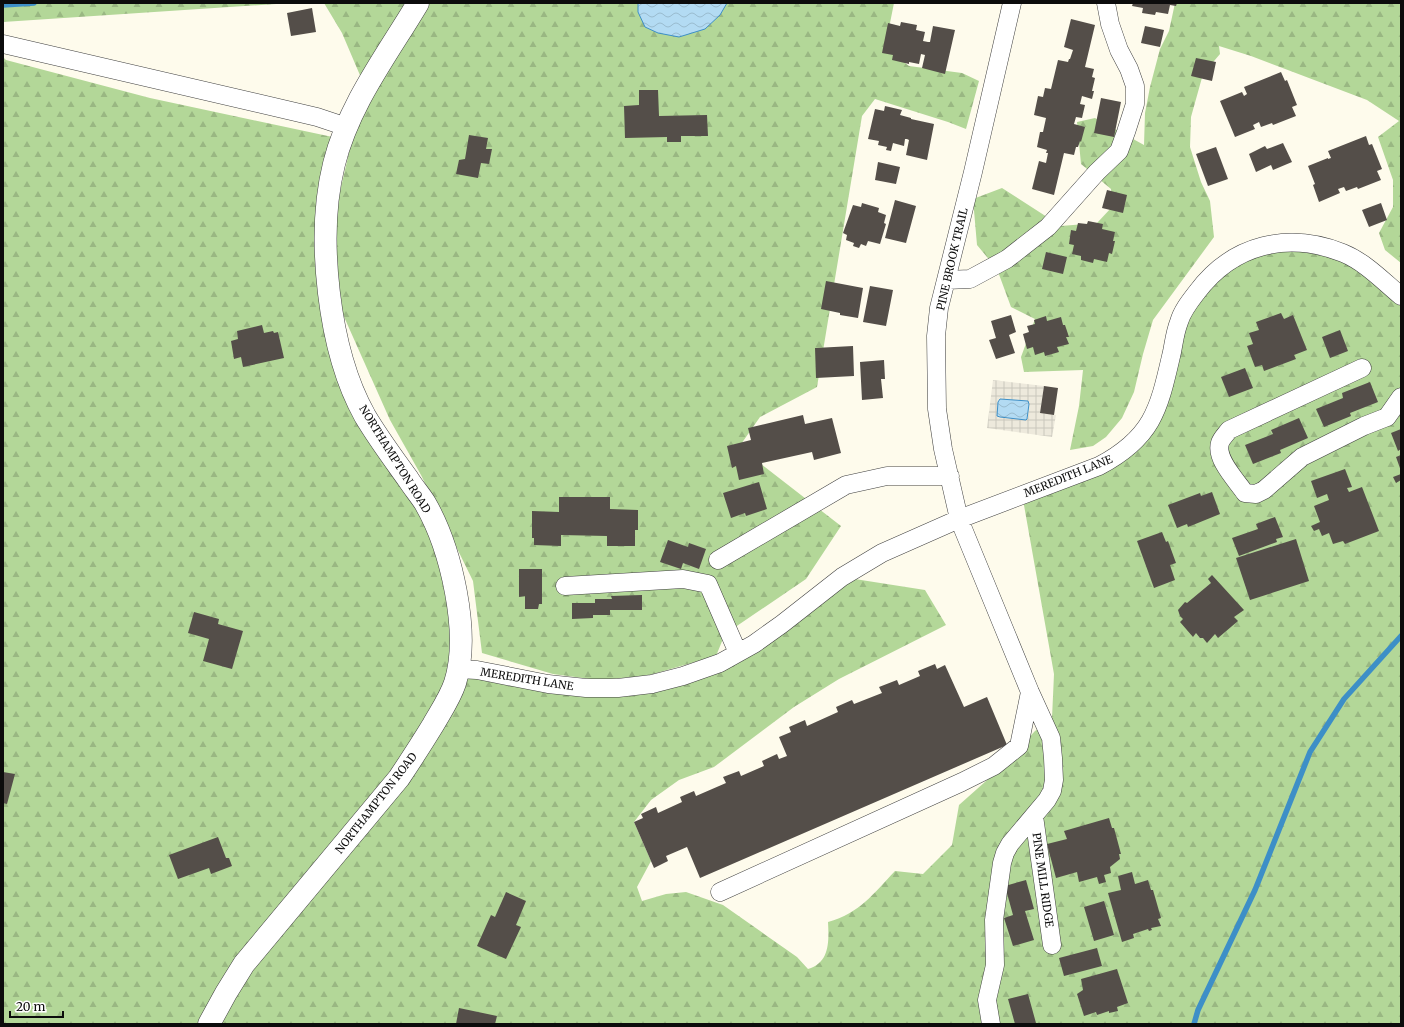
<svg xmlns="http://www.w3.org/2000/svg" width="1404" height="1027" font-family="Merriweather,serif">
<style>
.forest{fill:url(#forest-firs)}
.plaza{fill:url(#plaza-grid);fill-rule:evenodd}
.water{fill:url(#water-waves);stroke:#3d8fc7}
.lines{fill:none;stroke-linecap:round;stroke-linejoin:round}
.stream{stroke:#3d8fc7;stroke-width:5.5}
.building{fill:#544e49}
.minor-casing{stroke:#3f3f3f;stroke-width:19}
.tertiary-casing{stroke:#3f3f3f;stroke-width:23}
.minor{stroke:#fff;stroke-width:18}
.tertiary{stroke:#fff;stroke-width:22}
.labels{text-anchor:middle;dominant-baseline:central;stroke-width:4;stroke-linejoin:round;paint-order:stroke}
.street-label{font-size:11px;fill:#0c0c0c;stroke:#fff}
</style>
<defs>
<pattern id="forest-firs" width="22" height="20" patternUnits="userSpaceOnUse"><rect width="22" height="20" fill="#b3d798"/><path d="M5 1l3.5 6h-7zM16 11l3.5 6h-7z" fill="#99b782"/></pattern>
<pattern id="plaza-grid" width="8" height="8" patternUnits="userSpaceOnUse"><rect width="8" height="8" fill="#ede9dc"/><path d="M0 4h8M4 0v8" fill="none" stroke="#cac7bc"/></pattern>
<pattern id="water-waves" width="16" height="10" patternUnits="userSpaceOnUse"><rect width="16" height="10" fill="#b3dbf3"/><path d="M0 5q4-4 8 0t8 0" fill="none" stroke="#99bbcf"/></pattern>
</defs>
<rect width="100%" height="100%" fill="#fefbec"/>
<path class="forest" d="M3,3H291L3,22Z
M324,3H418L365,87L342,33Z
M421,3H894L885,48L909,66L962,73L979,81L966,129L948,122L875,99L862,116L817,387L760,417L739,447L841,526L806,579L725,634L716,656L646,676L598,680L553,674L482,653L473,581L421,475L390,420L361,355L341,310L337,275L335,213L351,144L375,82Z
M1175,3H1401V263L1385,250L1379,233L1393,207V180L1378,137L1399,121L1367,100L1251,56L1219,46L1220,54L1203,74L1191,117L1190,147L1201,182L1210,201L1214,237L1153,320L1143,354L1134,392L1122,418L1106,437L1093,446L1070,450L1079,406L1083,370L1024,372L1021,357L1035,319L1011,307L997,269L977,245L973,199L1002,188L1061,226L1097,223L1112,207L1111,189L1081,164L1077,122L1095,118L1144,145L1145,113L1150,87L1160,49L1169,31Z
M3,57L6,60L150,98L342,139L334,164L338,345L425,503L461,654L477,670L586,688L720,663L842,577L925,590L946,625L839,679L794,707L714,767L679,780L651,800L634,822L651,861L637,887L642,901L666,894L686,892L723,905L797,957L808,969C830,963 829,941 828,922C860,913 873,894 895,871L923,874L952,845L959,805L995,773L1035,731L1052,718L1054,674L1022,494L1053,484L1147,427L1179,322L1230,260L1313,244L1401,296V1024H3Z"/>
<path class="plaza" d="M993,380L1044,386L1040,413L1056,415L1052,437L987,428ZM1000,399L1027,401L1029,404L1028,418L1000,417L997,416L998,402Z"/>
<path class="water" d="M638,3H727L720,15L705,29L679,37L658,33L645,27L638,12Z
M1000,399L1028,401L1029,404L1027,419L1026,420L1000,417L997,416L998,402Z"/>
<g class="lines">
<path class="stream" d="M3,5L34,3
M1194,1024L1198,1010L1255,890L1310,752L1344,699L1401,636"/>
</g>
<path class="building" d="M1133,3H1177L1176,6L1170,5L1168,14L1156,12L1155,15L1142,13L1143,8L1132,6Z
M312,8L316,32L291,36L287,13Z
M1071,19L1095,25L1085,67L1094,69L1092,77L1095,78L1092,91H1094L1092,99L1082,96L1080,104L1085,105L1082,118L1076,117L1074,124L1085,127L1081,142L1080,141L1078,147H1076L1074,155L1064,153L1054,195L1032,189L1039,161L1046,163L1048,153H1046L1047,150L1037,147L1040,132H1043L1046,118L1034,115L1038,96L1043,97L1045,88L1051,89L1058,60L1068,62L1069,59H1070L1073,50L1064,47Z
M901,22L917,25L916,30L925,32L923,41L928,42H930L933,26L955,30L945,74L922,68L925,55L921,54L919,64L909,62V64L892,60L893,55L882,53L888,23L900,26Z
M1145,26L1164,30L1160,47L1141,43Z
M1196,58L1216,62L1212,81L1191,76Z
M1281,72L1285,81L1287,80L1297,105L1292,107L1296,116L1273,125L1272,123L1261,127L1259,122L1253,125L1255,129L1235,137L1220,101L1242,92L1244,96L1247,94L1244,87Z
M639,90H658L659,116L707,115L708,136H681V142H667V137L625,138L624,106L639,105Z
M1101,98L1121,102L1114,137L1094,133Z
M885,106L902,110L900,115L911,118V119L934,124L927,160L906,155L909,140L907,139H905L904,146L893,143L891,151L886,150L887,147L878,145L879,141L868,139L875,109L884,111Z
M469,135L488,138L486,149H492L489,164L481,163L478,178L456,174L459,160L465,159Z
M1366,136L1369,145L1372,144L1382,169L1377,171L1381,180L1358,189L1357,187L1346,191L1344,187L1338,189L1340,193L1319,202L1313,185L1315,184L1308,166L1328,158V159L1331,158L1328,151Z
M1283,143L1292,162L1273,170L1271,165L1256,172L1249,154L1265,146L1267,149Z
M1216,147L1228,179L1208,186L1196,154Z
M878,162L900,167L896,184L875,180Z
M1107,190L1127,195L1123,213L1102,208Z
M895,200L916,206L906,243L885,238Z
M862,203L879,208L878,212L886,215L884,223L886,224L880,244L868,241L866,246L861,244L859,248L853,246L854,243L846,240L847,235L843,233L853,205L861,207Z
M1381,203L1387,220L1369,227L1362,210Z
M1088,221L1103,224L1102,229L1115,232L1113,241H1115L1112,254L1109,253L1107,262L1094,259L1093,263L1081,260V256L1072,254L1074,245L1069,244L1071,230L1076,231L1078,223L1087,224Z
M1046,252L1067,257L1063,274L1042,269Z
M826,281L863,288L858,318L840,315V313L821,309Z
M870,286L893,290L886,326L863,322Z
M1281,313L1284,319L1293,315L1307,350L1294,355L1296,359L1264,371L1262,365L1255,367L1247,346L1253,344L1249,333L1259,330L1256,322Z
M1011,315L1016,332L1009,335L1015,353L996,359L989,340L996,338L991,321Z
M1046,316L1047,321L1061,317L1063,325H1065L1069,337H1066L1069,344L1057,347L1059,352L1045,356L1044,352L1035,355L1033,347L1027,349L1023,334L1029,332L1027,326L1035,324L1034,320Z
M262,325L264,333L273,331L274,333L278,332L284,358L243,367L241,357L234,359L231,341L238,339L237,331Z
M1340,330L1348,351L1330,358L1322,337Z
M853,346L854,376L816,378L815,348Z
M884,360L885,379H881L883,398L862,400L860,362Z
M1245,368L1253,388L1229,397L1221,377Z
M1370,382L1378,402L1350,413L1351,416L1324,427L1316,409L1343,398L1342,393Z
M1044,386L1058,388L1054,415L1040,413Z
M803,415L805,424L832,418L841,453L814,460L812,452L762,463L764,474L739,480L736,466L732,468L727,446L751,440L748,428Z
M1299,418L1308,438L1280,450L1281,453L1253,464L1245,445L1273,434L1271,430Z
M1401,429V449L1398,451L1391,433Z
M1401,455V471L1396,457Z
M1345,469L1352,487L1347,488L1349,492L1362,487L1379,531L1345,544L1343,541L1333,544L1329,533L1322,536L1319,529L1314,531L1311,526L1320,522L1314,506L1329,500L1327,494L1317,498L1311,481Z
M1401,474V480L1396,483L1393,477Z
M759,482L767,509L746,516L745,513L731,518L723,493Z
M1212,492L1220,514L1188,527L1187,524L1177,528L1168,505L1200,493L1201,496Z
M559,497H610V509L638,510V530H635V546H607V536L561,535V546L534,545V538H532V511L559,512Z
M1275,517L1283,537L1276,539L1277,542L1239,556L1232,538L1258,529L1256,524Z
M1162,532L1166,542L1168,541L1176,563L1170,565L1175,580L1154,588L1137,541Z
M1296,539L1309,581L1250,600L1236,558Z
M668,540L688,547L689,543L706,549L699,569L683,563L681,569L660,562Z
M519,569H542V604H539L538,609H525V596L519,597Z
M1212,575L1244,610L1234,617L1238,621L1218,638L1215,634L1207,643L1203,638H1200L1196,633L1193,637L1180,622L1183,619L1180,616L1178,610L1185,602L1187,603L1211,583L1208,579Z
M642,595V610H610V615H593V618L572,619V603H595V599H612L611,596Z
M194,612L219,619L218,624L243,631L232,669L203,661L209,639L188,633Z
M935,664L937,669L945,665L964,707L987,697L1007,745L700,878L687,847L666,856L668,861L654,868L634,822L643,818L641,814L656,807L658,813L682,802L680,797L694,791L696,796L726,783L723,777L739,771L741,776L764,766L762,761L777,754L779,759L787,756L779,737L791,732L789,727L805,720L807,726L838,712L836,707L852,700L854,704L882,693L879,687L897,680L899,685L920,676L918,671Z
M3,772L15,774L7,804L3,803Z
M1109,818L1112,828H1114L1121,854H1119L1120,859L1110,867L1111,873L1104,875L1106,882L1099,884L1097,877L1079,882L1077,872L1056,878L1047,844L1067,839L1064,831Z
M218,837L226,858H229L232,866L211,874L209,868L178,879L169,855Z
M1132,872L1135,884L1148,880L1151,890H1153L1161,918L1158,919L1161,926L1151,928L1152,930L1149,931L1148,929L1133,934L1134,938L1122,942L1108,893L1121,890L1118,876Z
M1026,880L1034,909L1025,911L1034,940L1013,946L1004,918L1013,915L1005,886Z
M506,892L526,901L516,925L521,927L506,959L477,946L491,915L495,917Z
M1104,901L1114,935L1094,941L1084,907Z
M1097,948L1102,966L1064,976L1059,958Z
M1117,969L1128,1003L1117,1007L1118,1011L1109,1013V1011L1097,1015L1096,1012L1084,1016L1077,994L1083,990L1081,979Z
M1028,994L1036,1023L1015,1024L1008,999Z
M459,1008L497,1016L495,1024H456Z"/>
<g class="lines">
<defs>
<path id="minor" d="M3,44L317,117L347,127
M946,280L970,279L1007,259L1048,227L1097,172L1119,151L1126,132L1135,104V86L1129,69L1119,50L1110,24L1106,3
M1362,368L1229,430C1226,434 1221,439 1220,443C1215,459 1237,481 1245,493L1256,494L1264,490L1302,457L1364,426L1387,417L1401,397
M718,560L846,485L887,476H950
M565,586L683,579L708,584L738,653
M458,669L477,670L548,684L586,688H618L652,684L683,676L720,663L754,644L782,624L842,577L882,553L959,519L1099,466C1154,437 1159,408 1172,352C1174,342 1175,332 1179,322C1182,311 1190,301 1197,292C1233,244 1288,231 1343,253C1365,262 1383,281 1401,296
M1034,816L1052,945
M720,892L962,782L994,766L1019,746L1030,692
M991,1024L987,1000L995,965L994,920L1002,863L1005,853L1010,844L1047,800L1052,791L1054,780L1053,758L1051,738L1030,692L959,519L943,449L937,409L936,336L939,308L973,172L1012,3"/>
<path id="tertiary" d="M209,1024L226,993L244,964L399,778C411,760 422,743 433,725C441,711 450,698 455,683C471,633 451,548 425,503C420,495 413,487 408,479C393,458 378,438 365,416C328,350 316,236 334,164C349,104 387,55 418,3"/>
</defs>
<use href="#minor" class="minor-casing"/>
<use href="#tertiary" class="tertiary-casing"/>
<use href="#minor" class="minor"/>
<use href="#tertiary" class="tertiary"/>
</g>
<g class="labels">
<g class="street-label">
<text transform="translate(952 259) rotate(-77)">PINE BROOK TRAIL</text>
<text transform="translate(395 459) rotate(58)">NORTHAMPTON ROAD</text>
<text transform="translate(1068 476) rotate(-22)">MEREDITH LANE</text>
<text transform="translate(527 679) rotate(9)">MEREDITH LANE</text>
<text transform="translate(376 803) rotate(-52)">NORTHAMPTON ROAD</text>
<text transform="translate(1043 880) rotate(82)">PINE MILL RIDGE</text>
</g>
</g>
<rect width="1404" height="1027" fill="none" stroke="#0c0c0c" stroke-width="8"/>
<path d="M10 1011v6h53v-6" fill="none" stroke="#0c0c0c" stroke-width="2"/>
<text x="16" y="1011" font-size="12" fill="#0c0c0c" stroke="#ffffff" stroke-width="3" paint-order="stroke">20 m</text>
</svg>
